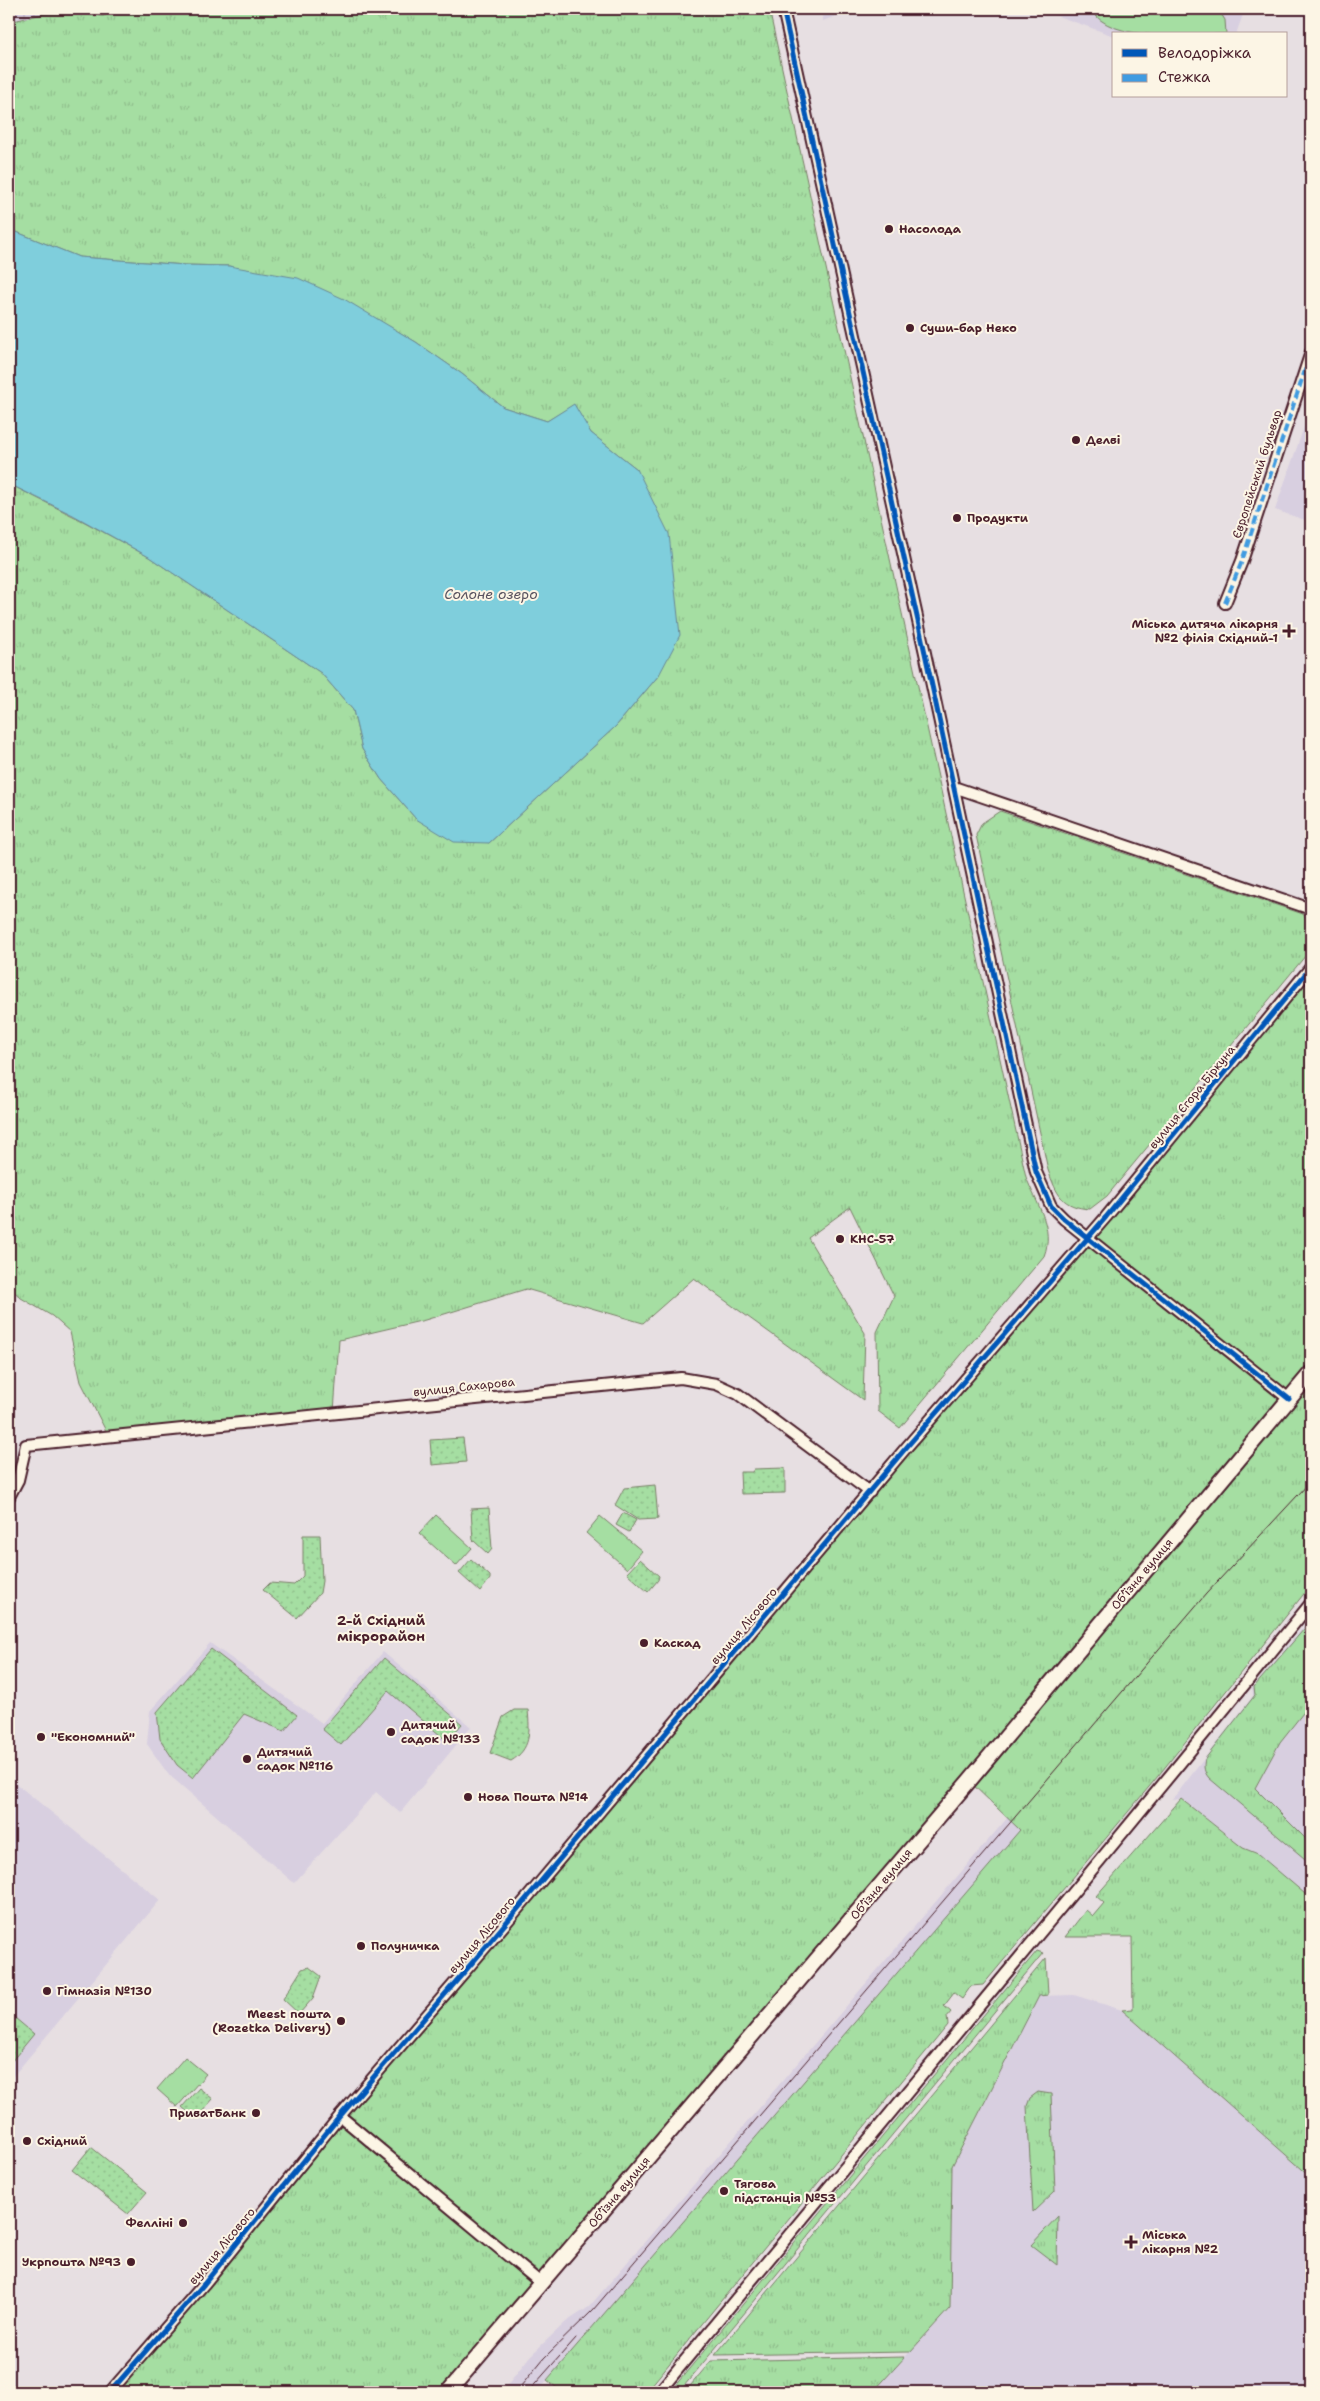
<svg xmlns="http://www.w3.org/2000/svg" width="1320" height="2401" font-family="'Shantell Sans',sans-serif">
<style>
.built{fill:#d8cfe0}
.industrial{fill:url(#industrial-grid)}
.grass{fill:url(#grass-tufts);stroke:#787e66}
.park{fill:url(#park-dots);stroke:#787e66}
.garden{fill:#a5dea2;stroke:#787e66}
.water{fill:#7fcedc;stroke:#6a8895}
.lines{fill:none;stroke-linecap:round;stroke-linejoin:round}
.minor-casing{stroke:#4a1f2b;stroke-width:14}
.major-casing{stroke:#4a1f2b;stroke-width:18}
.minor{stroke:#fcf5e5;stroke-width:10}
.major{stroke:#fcf5e5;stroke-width:14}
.tram{stroke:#4a1f2b;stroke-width:1}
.quiet{stroke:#409be1;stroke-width:4;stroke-dasharray:8 4;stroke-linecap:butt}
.cycleway-casing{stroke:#fcf5e5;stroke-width:8}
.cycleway{stroke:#0057b8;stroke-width:5}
.poi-dot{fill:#4a1f2b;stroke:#fcf5e5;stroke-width:2}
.labels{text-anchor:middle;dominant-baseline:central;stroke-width:4;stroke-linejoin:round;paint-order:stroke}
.poi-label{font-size:12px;font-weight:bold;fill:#4a1f2b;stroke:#fcf5e5;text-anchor:start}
.street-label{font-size:12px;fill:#4a1f2b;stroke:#fcf5e5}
.water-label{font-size:14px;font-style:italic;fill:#5a5460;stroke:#fcf5e5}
.neighbourhood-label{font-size:14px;font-weight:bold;fill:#4a1f2b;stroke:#fcf5e5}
</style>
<defs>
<pattern id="industrial-grid" width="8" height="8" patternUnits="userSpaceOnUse" patternTransform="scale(1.25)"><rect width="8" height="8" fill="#d8cfe0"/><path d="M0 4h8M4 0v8" fill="none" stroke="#bbb1c0"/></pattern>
<pattern id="grass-tufts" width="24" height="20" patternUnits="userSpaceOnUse" patternTransform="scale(1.25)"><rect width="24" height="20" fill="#a5dea2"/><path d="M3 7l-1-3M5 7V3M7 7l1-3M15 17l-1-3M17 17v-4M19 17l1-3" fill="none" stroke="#90be8c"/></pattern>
<pattern id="park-dots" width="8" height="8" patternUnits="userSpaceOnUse" patternTransform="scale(1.25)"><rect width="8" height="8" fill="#a5dea2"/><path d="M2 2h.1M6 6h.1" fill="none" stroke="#90be8c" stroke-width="1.8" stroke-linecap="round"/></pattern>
</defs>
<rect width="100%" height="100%" fill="#e7dfe2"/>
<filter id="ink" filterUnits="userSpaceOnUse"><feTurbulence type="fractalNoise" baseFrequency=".02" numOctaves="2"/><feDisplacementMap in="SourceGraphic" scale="10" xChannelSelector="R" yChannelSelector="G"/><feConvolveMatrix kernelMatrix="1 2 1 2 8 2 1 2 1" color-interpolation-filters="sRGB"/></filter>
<g filter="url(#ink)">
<path class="built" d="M821,9H853L823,21Z
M1038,9H1245L1236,34H1114V36Z
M1311,407V522L1275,510Z
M1246,1539L1021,1830L537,2392H511L505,2388L530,2356L566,2322L589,2307Z
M1311,1618V1899L1258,1854L1243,1848L1181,1799L1172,1800L1253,1696L1252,1688Z
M210,1643L322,1723L383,1652L471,1727L400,1813L376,1792L294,1883L168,1774L147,1744L150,1711Z
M9,1778L160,1900L9,2081Z
M1074,1995L1122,2010L1311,2177V2392H873L950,2308L952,2166L1039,1996Z"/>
<path class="industrial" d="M9,9H122L103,16L55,11L9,22Z"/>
<path class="grass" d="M122,9H769L1026,1177C1036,1203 1055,1228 1044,1256L900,1428L878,1411L877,1332L894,1296L850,1207L808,1238L865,1333L863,1400L694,1278L643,1323L526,1289L425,1320L339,1340L334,1412L108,1435L81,1382L70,1332L52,1316L21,1298L9,1287V484L81,520L149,557L321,673L353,710L362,749L381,779L416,819L489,843L616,726L659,675L637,469L591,433L574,405L547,421L503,407L462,374L416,342L376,319L229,266L185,265L79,257L9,229V22L55,11L103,16Z
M1000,811L1303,914L1311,924V949L1107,1196L1090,1209C1062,1207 1057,1195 1048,1170L976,835L982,823Z
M1311,967V1585L1154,1781L983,1985L971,1986L962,1999L954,1993L944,2006L951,2012L947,2017L948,2025L646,2392H562L547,2380L1020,1830L969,1781L448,2392H110Z
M1311,1621V1703L1280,1742L1255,1788L1311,1844V1864L1209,1778C1204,1772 1203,1767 1205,1759L1255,1695L1254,1687Z
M1181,1799L1243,1848L1258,1854L1311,1899V2177L1122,2010L1133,2009L1132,1937H1065L1086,1910L1093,1916L1104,1903L1096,1896Z
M1037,1951L1043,1953L679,2392H672L674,2387Z
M1046,1958L1048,1995L1039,1996L952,2166L950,2308L910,2352L715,2355Z
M1038,2092L1051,2094L1055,2191L1033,2212L1027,2106L1030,2098Z
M1058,2216L1057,2265L1031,2245Z
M905,2357L873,2392H685L711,2361Z"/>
<path class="park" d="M463,1438L466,1462L432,1465L430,1440Z
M785,1468V1493L741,1494L740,1472H752L754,1469Z
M655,1485L658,1519L638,1520L615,1505L624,1488Z
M489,1508L492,1549L488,1554L473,1540L471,1509Z
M623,1513L636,1520L629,1532L616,1525Z
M303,1535H320L322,1581L320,1593L297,1618L263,1590L270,1583L294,1585L303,1576Z
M471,1559L490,1576V1579L480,1592L459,1573Z
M640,1559L659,1576L658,1580L648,1592L627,1573Z
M211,1649L297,1715L284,1731L244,1714L193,1778L177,1765L160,1739L157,1712Z
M384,1658L462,1724L447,1741L388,1691L341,1745L322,1729Z
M514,1710H528C530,1732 531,1749 511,1761L490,1753L503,1717Z
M309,1967L321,1976L313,1998L299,2014L283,1999L302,1969Z
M15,2018L34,2034L11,2062L9,2060V2025Z
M199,2088L213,2099L196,2119L182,2107Z
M91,2147L147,2192L128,2214L72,2170Z"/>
<path class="garden" d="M1091,9H1218L1225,20L1226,34C1192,34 1109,44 1091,9Z
M436,1515L472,1548L456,1566L419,1533Z
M600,1516L642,1551L627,1569L586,1533Z
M185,2057L206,2074L177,2107L157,2089Z"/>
<path class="water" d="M9,229L79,257L185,265L229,266L298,278L344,299L416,342L462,374L503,407L547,421L574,404L591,433L637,469L669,534L680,635L659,675L616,726L489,843L454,842L416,819L381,779L362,749L353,710L321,673L149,557L73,515L9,484Z"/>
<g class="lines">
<defs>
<path id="minor" d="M783,9L925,653L1036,1172L1051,1206L1064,1219L1289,1399
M1225,603L1242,561L1311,352
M954,787L1311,909
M9,1497L18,1480L26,1445L681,1378L716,1384L738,1394L870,1492
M340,2116L542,2284
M110,2392L204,2284L340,2116L478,1956L905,1449L1106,1217L1311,967
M659,2392C876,2129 1096,1868 1311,1603"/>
<path id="major" d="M448,2392L969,1781L1311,1373"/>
</defs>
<use href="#minor" class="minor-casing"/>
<use href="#major" class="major-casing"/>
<use href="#minor" class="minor"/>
<use href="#major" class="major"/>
<path class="tram" d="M516,2392L544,2358L593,2310L1206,1594L1311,1481
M528,2392L576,2338"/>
<path class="quiet" d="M1225,603L1242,561L1311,352"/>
<defs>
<path id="cycleway" d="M783,9L925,653L1036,1172L1051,1206L1064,1219L1289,1399
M110,2392L204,2284L340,2116L478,1956L905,1449L1106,1217L1311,967"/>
</defs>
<use href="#cycleway" class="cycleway-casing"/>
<use href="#cycleway" class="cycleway"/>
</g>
</g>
<g class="poi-dot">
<circle cx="889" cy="229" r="5"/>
<circle cx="910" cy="328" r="5"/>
<circle cx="1076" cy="440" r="5"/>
<circle cx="957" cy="518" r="5"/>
<path d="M1286.5 623.5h5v5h5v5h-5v5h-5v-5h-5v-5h5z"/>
<circle cx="840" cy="1239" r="5"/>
<circle cx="644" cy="1643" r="5"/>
<circle cx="391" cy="1732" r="5"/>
<circle cx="41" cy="1737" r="5"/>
<circle cx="247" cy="1759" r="5"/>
<circle cx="468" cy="1797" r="5"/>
<circle cx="361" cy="1946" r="5"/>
<circle cx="47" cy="1991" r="5"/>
<circle cx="341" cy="2021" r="5"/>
<circle cx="256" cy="2113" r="5"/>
<circle cx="27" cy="2141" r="5"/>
<circle cx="724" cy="2191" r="5"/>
<circle cx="183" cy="2223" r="5"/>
<path d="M1128.5 2234.5h5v5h5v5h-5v5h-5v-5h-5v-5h5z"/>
<circle cx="131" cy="2262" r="5"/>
</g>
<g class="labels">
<g class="poi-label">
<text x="899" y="229">Насолода</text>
<text x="920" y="328">Суши-бар Неко</text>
<text x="1086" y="440">Делві</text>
<text x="967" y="518">Продукти</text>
<text x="1278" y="624" text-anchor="end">Міська дитяча лікарня<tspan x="1278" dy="14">№2 філія Східний-1</tspan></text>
<text x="850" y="1239">КНС-57</text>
<text x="654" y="1643">Каскад</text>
<text x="401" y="1725">Дитячий<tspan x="401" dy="14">садок №133</tspan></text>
<text x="51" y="1737">"Економний"</text>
<text x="257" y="1752">Дитячий<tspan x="257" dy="14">садок №116</tspan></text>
<text x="478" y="1797">Нова Пошта №14</text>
<text x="371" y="1946">Полуничка</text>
<text x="57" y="1991">Гімназія №130</text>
<text x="331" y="2014" text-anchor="end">Meest пошта<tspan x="331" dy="14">(Rozetka Delivery)</tspan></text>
<text x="246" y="2113" text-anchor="end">ПриватБанк</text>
<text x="37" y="2141">Східний</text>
<text x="734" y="2184">Тягова<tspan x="734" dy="14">підстанція №53</tspan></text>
<text x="173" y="2223" text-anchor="end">Фелліні</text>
<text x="1142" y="2235">Міська<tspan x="1142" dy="14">лікарня №2</tspan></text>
<text x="121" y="2262" text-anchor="end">Укрпошта №93</text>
</g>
<g class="street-label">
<text transform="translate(1257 474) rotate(-72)">Європейський бульвар</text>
<text transform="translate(1192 1097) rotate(-51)">вулиця Єгора Біркуна</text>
<text transform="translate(464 1387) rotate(-6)">вулиця Сахарова</text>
<text transform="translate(1142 1574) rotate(-50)">Обʼїзна вулиця</text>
<text transform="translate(744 1626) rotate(-50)">вулиця Лісового</text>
<text transform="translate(881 1884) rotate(-50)">Обʼїзна вулиця</text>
<text transform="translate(482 1935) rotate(-50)">вулиця Лісового</text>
<text transform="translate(619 2192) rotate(-50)">Обʼїзна вулиця</text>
<text transform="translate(222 2246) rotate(-50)">вулиця Лісового</text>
</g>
<g class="water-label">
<text x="491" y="594">Солоне озеро</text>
</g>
<g class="neighbourhood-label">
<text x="381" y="1620">2-й Східний<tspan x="381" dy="16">мікрорайон</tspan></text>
</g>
</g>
<rect width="1320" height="2401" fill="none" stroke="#fcf5e5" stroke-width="30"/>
<rect x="15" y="15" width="1290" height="2371" fill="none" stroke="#4a1f2b" stroke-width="2" filter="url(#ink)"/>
<rect x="1112" y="32" width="175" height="65" fill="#fcf5e5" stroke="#b59f9b"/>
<rect x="1122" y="49" width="25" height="8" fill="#0057b8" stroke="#b59f9b"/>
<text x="1158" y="58" font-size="15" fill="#4a1f2b">Велодоріжка</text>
<rect x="1122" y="74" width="25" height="8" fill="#409be1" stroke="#b59f9b"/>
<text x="1158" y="82" font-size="15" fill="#4a1f2b">Стежка</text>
</svg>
